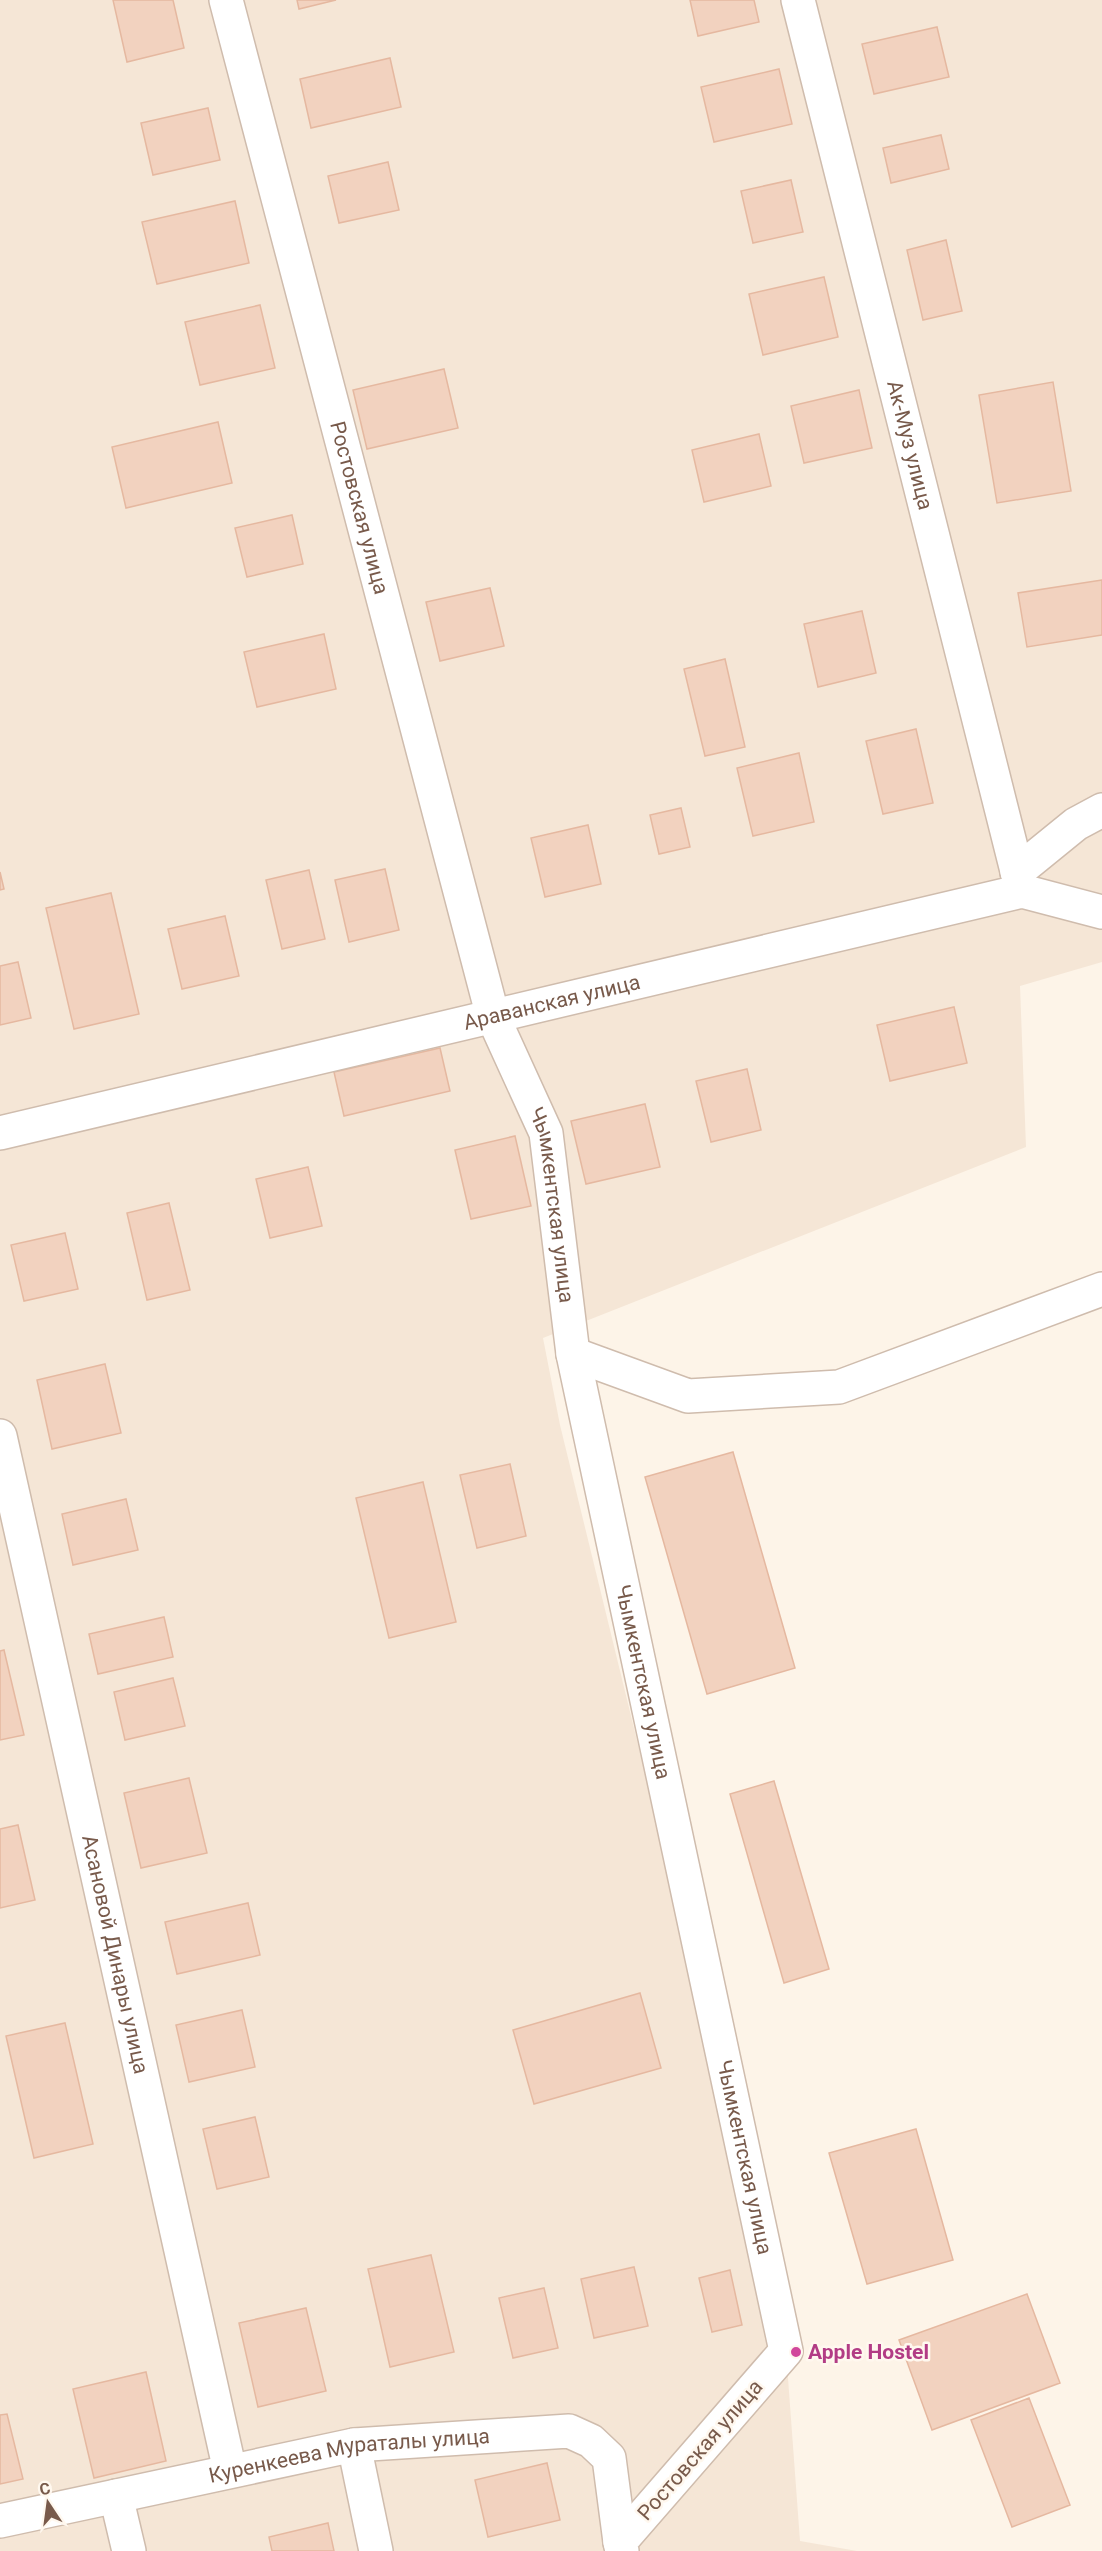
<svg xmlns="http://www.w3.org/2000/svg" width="1102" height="2551" font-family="Roboto,sans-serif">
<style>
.residential{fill:#f5e6d6}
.building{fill:#f2d2bf;stroke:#e5b8a0;stroke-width:1.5}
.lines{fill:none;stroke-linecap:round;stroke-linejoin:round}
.minor-casing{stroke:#cfbcad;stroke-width:36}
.minor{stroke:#fff;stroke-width:33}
.hotel-dot{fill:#d1479c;stroke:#fff8ef;stroke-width:2}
.labels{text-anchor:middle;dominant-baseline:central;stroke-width:5;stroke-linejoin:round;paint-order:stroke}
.street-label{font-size:21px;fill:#785a4b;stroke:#fff8ef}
.hotel-label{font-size:21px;font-weight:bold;fill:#b23c85;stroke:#fff8ef;text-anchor:start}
</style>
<rect width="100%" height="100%" fill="#fdf4e8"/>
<path class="residential" d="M0,0H1102V962L1020,986L1026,1147L543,1338L560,1425L786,2351L800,2541L857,2551H0Z"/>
<path class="building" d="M113,0H173L184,48L127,62Z
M297,0H336L299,9Z
M690,0H754L759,22L698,36Z
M937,27L949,77L874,94L862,44Z
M390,58L401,107L311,128L300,79Z
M779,69L792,124L714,142L701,87Z
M208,108L220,160L153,175L141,123Z
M941,135L949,169L891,183L883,148Z
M388,162L399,210L339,223L328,176Z
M791,180L803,232L753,243L741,191Z
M235,201L249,263L157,284L142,222Z
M946,240L962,311L923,320L907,250Z
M824,277L838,337L763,355L749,294Z
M260,305L275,368L200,385L185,322Z
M444,369L458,428L367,449L353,390Z
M1053,382L1071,491L997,503L979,395Z
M859,390L872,448L804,463L791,406Z
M218,422L232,483L126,508L112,447Z
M759,434L771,486L704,502L692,450Z
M292,515L303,564L247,577L235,528Z
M1102,580V635L1027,647L1018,593Z
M490,588L504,646L440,661L426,602Z
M862,611L876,673L818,687L804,624Z
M324,634L336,689L257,707L244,652Z
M725,659L745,747L705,756L684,669Z
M916,729L933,803L883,814L866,741Z
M799,753L814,822L753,836L737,768Z
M681,808L690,847L659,854L650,815Z
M588,825L601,884L545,897L531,838Z
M385,869L399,930L349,942L335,880Z
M309,870L325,939L282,949L266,880Z
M0,872L4,889L0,890Z
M111,893L139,1014L74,1029L46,908Z
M225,916L239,976L182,989L168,929Z
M18,962L31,1018L0,1025V966Z
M954,1007L967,1063L890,1081L877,1025Z
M440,1048L450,1091L344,1116L334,1072Z
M747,1069L761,1130L711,1142L696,1081Z
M645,1104L660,1167L586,1184L571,1121Z
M515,1136L531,1206L471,1219L455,1150Z
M308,1167L322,1226L270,1238L256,1179Z
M169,1203L190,1290L147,1300L127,1213Z
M65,1233L78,1289L24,1301L11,1245Z
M105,1364L121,1433L52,1449L37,1380Z
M733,1452L795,1668L707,1694L645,1477Z
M510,1464L526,1536L477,1548L460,1475Z
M423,1482L456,1622L389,1638L356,1498Z
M126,1499L138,1550L73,1565L62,1514Z
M164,1617L173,1657L98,1674L89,1634Z
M4,1650L24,1735L0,1740V1651Z
M173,1678L185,1726L125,1740L114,1692Z
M189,1778L207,1853L141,1868L124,1793Z
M774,1781L829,1969L784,1983L730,1794Z
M18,1825L35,1900L0,1908V1829Z
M248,1903L260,1955L177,1974L165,1922Z
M640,1993L661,2068L534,2104L513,2030Z
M242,2010L255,2067L189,2082L176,2025Z
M65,2023L93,2144L34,2158L6,2036Z
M255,2117L269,2177L217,2189L203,2129Z
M916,2129L953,2260L867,2284L829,2153Z
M431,2255L454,2352L390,2367L368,2269Z
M634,2267L648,2326L594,2338L581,2279Z
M730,2270L742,2325L712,2332L699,2278Z
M544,2288L558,2348L513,2358L499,2298Z
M1027,2294L1060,2383L932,2430L899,2340Z
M306,2308L326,2391L258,2407L239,2323Z
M146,2372L166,2461L94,2478L73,2389Z
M1029,2398L1070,2505L1012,2527L971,2420Z
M7,2414L23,2479L0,2484V2415Z
M547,2463L560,2520L488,2537L475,2480Z
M328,2523L334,2551H272L269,2537Z"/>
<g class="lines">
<defs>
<g id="minor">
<path id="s1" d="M226,0L493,1017L546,1133L573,1354L786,2351L620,2542L622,2551"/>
<path id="s2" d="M798,0L1022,891"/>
<path d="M1017,872L1076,824L1102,810"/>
<path id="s3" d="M0,1133L1022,891L1102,912"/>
<path d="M573,1354L688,1396L839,1387L1102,1289"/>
<path id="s4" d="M0,1436L230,2471"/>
<path d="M354,2445L376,2551"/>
<path d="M116,2496L129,2551"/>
<path id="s5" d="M0,2521L354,2445L569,2431L591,2441L609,2458L620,2542"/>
</g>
</defs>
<use href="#minor" class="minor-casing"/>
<use href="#minor" class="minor"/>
</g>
<circle class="hotel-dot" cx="796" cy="2352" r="6"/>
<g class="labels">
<g class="street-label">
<text stroke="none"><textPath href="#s2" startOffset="459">Ак-Муз улица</textPath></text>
<text stroke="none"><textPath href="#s1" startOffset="525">Ростовская улица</textPath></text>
<text stroke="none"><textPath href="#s3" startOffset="567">Араванская улица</textPath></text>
<text stroke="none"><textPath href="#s1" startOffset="1251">Чымкентская улица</textPath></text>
<text stroke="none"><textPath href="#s1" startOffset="1737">Чымкентская улица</textPath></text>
<text stroke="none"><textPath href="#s4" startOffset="531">Асановой Динары улица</textPath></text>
<text stroke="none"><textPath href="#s1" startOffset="2223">Чымкентская улица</textPath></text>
<text transform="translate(700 2450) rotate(-49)">Ростовская улица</text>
<text stroke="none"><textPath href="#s5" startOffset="356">Куренкеева Мураталы улица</textPath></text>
</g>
<g class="hotel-label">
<text x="808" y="2352">Apple Hostel</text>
</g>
</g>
<g transform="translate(48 2503) rotate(347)" stroke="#fff8ef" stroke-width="4.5" paint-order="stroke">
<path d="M0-4.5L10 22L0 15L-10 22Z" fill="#785a4b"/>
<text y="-9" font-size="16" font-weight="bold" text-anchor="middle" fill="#785a4b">С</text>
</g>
</svg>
